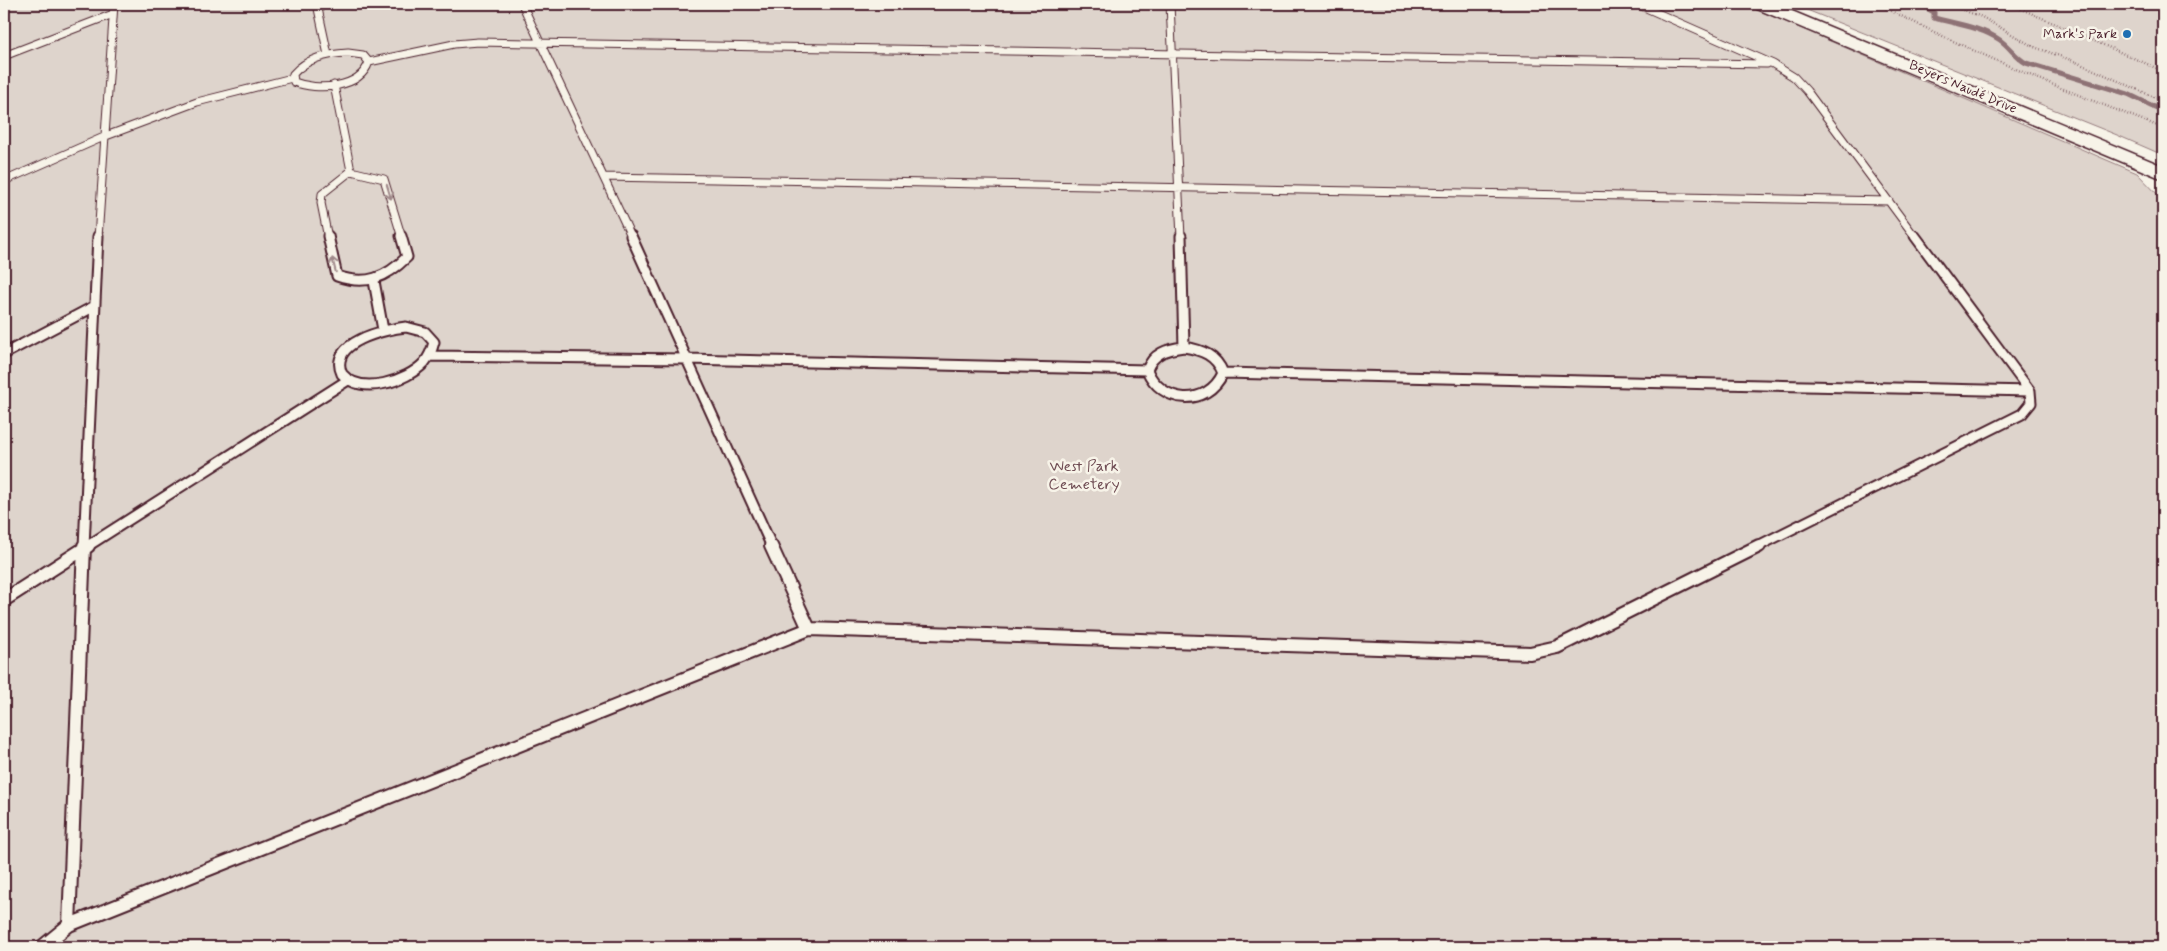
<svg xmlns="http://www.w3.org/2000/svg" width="2167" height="951" font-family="Mynerve,sans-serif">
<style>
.green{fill:#ded4cc;stroke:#947a7c}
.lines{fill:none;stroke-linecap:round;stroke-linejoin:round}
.stream{stroke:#8e7275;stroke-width:5}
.lane-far2-casing{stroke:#4a1f2b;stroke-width:9}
.lane-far1-casing{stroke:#4a1f2b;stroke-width:13}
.lane-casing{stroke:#4a1f2b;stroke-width:16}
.primary-casing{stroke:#4a1f2b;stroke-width:3}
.path{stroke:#4a1f2b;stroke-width:2.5;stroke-dasharray:0.5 2.5;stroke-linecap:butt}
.lane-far2{stroke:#f7f3e8;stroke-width:7}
.lane-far1{stroke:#f7f3e8;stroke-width:9}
.lane{stroke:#f7f3e8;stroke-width:12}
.primary{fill:#f7f3e8;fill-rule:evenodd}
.oneway{stroke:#a0898a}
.poi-dot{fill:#1f6fb2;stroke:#f7f3e8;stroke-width:2}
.labels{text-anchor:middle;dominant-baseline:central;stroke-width:5;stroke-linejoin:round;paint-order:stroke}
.far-poi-label{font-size:14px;fill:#4a1f2b;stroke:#f7f3e8;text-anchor:end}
.far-street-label{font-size:14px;fill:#4a1f2b;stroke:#f7f3e8}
.park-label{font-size:16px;fill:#6f4c53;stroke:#f7f3e8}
</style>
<rect width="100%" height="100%" fill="#f7f3e8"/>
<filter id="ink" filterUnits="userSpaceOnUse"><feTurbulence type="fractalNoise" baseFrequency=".02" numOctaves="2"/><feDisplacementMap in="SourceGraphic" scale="10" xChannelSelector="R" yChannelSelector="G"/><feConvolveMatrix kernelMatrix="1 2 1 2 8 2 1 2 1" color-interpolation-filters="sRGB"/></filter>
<g filter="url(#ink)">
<path class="green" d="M4,4H1744L2137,173L2163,200V947H4Z
M1792,4H2163V155L2117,135Z"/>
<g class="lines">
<path class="stream" d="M1918,4L1934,12V18C1956,24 1981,27 2000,40C2010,47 2015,57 2026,63L2128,94L2163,111"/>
<defs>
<path id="lane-far2" d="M317,4L328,55
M522,4L632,238
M1170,4L1181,238
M1637,4L1773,64L1794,77L1807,91L1916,238
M348,53L363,55L369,62C360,89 317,91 294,82L293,74C307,58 327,54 348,53Z
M4,56L113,14
M369,62L454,44L478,42L1767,64
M334,85L351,171
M604,177L1889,201
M4,181L106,136L197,102L292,78
M98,238L114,4
M328,238L321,203L322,194L351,171L384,179L402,238"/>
<path id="lane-far1" d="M328,236L337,276C366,286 386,278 407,257L401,236
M631,236L772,547
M1181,236L1184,347
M374,281L383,330
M406,327L425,332L434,342C432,350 430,356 424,363C407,381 361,396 342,374C327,342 386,329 406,327Z
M1184,347C1202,350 1216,355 1223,373C1207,408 1161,404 1147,370C1153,353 1167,349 1184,347Z
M4,354L93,307
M430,356L687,359L1147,370
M1223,373L2030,391
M84,547L98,236
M86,547L348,380
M1756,547L2022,414L2031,403L2030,391L1915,236"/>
<path id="lane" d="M771,546L809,629
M4,600L88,546
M69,925L84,546
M42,947L69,925L809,629L1530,653L1557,647L1759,546"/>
<path id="primary" d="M1752,4H1775L2163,166V179L1755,8Z"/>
</defs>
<use href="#lane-far2" class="lane-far2-casing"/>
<use href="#lane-far1" class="lane-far1-casing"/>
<use href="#lane" class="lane-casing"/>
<use href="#primary" class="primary-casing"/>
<path class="path" d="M1878,4C1970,52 2066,91 2163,128
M1946,4L1982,17L2034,47L2074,61L2163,101
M2010,4L2163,71"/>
<use href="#lane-far2" class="lane-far2"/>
<use href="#lane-far1" class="lane-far1"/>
<use href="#lane" class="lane"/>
<use href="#primary" class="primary"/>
</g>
<defs><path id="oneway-shaft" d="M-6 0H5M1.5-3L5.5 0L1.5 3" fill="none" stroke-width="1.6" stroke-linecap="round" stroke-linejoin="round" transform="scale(1.25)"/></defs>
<g class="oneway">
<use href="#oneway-shaft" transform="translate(389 192) rotate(73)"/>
<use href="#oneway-shaft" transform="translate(334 265) rotate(-104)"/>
</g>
</g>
<circle class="poi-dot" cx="2127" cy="34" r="5"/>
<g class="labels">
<g class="far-poi-label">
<text x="2117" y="34">Mark's Park</text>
</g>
<g class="far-street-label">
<text transform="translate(1963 87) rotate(23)">Beyers Naudé Drive</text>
</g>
<g class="park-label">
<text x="1084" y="466">West Park<tspan x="1084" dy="18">Cemetery</tspan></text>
</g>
</g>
<rect width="2167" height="951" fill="none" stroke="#f7f3e8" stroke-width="20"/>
<rect x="10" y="10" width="2147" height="931" fill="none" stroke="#4a1f2b" stroke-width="2" filter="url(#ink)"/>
</svg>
